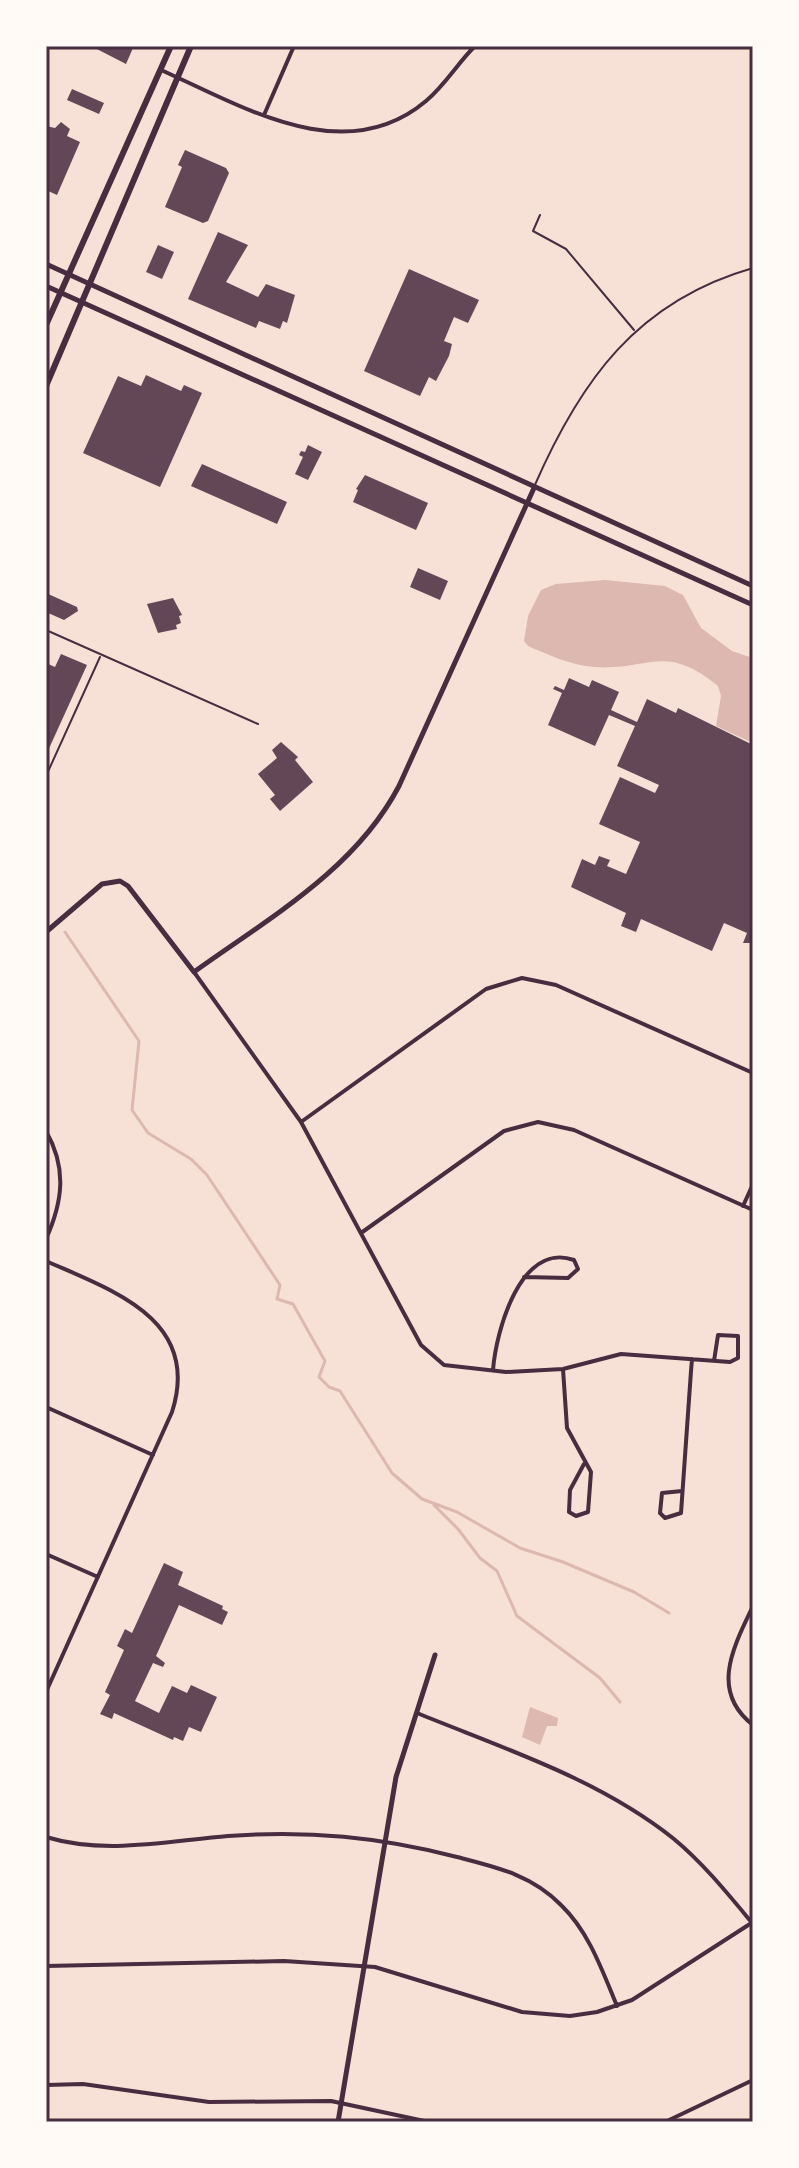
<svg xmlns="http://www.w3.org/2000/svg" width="799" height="2168" font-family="Bitter,serif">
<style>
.water{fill:#dcb8b0}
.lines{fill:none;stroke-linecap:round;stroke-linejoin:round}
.stream{stroke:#dcb8b0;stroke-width:3}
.building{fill:#644757}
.service{stroke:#4a2c40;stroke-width:2}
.minor{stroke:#4a2c40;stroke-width:4}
.tertiary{stroke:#4a2c40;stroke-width:5}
.secondary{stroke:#4a2c40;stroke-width:5}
.primary{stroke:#4a2c40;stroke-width:6}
.neatline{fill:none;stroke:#4a2c40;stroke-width:3}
</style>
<rect width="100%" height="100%" fill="#f7e1d7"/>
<path class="water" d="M605,580L665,586L683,595L701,628L732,651L753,658V743L716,726L721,696L718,686C664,642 649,671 594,667C570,665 549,655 528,646L524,641L528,616L541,590L556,584Z
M530,1707L558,1718L557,1726H547L540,1745L522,1737Z"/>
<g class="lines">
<path class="stream" d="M65,932L139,1041L132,1110L148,1133L191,1159L207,1175L280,1285L277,1299L293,1304L325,1361L319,1377L329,1387L340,1391L392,1473L422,1499L457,1512L520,1548L563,1562L634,1592L669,1613
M434,1505L458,1529L480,1558L497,1571L517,1616L600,1678L620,1702"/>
</g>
<path class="building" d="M91,46H128L133,48L126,64Z
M72,89L104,103L99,114L67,100Z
M61,122L70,129L67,136L80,142L57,195L46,190V126L55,128Z
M185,150L226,168L229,173L208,221L203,223L165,207L182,167L178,165Z
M218,232L248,245L226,282L258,297L266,284L295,295L287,323L283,321L280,329L259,321L256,328L188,299Z
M158,245L174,252L162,279L146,272Z
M409,269L479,300L468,323L454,317L444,341L452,344L449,356L436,381L429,377L420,396L364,371Z
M146,375L181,391L184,385L202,393L160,487L83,453L118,376L141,386Z
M308,445L322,452L308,480L295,474L303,457L299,455L301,451L305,452Z
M202,464L287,502L277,524L191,486Z
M365,475L428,503L416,530L353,502L358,490L356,489Z
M418,568L448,581L440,600L410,587Z
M46,593L77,607L78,611L64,620L46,612Z
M173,598L182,615L179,616L181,623L176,625L177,629L158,633L147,604Z
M61,654L87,665L46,755V663L55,667Z
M569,678L589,687L592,680L619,692L611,710L637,722L647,699L676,713L678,708L753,745V943H743L747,933L724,923L712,951L641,919L636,932L621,926L626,913L571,887L582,859L595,865L599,856L610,860L607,866L626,874L640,842L599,824L620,777L655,793L659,785L617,766L635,726L609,715L595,746L548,725L562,693L553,689L555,686L564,690Z
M281,742L298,757L295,760L313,782L280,811L270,799L275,795L258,774L277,758L272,750Z
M164,1563L183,1572L178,1585L223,1606L222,1609L228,1612L222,1625L179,1605L156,1656L165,1663L163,1667L153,1663L135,1701L159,1713L172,1686L187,1693L191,1685L217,1697L201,1732L189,1727L183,1741L174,1737L173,1740L114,1713L112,1719L100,1714L110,1695L105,1692L124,1650L117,1646L125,1629L132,1633Z"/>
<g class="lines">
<path class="service" d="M540,215L533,231L566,249L634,330
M534,487C580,381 637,301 753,268
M46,630L258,724
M46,776L100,657"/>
<path class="minor" d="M161,70C242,106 344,170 426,101C445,85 457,64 475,46
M264,115L294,46
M194,972L301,1122L421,1345L444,1365L506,1372L563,1369L621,1354L730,1362L738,1358V1336L718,1335L714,1361
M301,1122L486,989L522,978L556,985L753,1073
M46,1131C67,1168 63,1201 46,1239
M743,1206L753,1184
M361,1233L504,1131L538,1122L574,1130L753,1210
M46,1261C111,1290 202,1319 172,1412L46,1692
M563,1369L567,1428L591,1472L588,1512L576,1516L569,1512L570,1490L584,1464
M493,1370C496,1332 520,1241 574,1260L578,1269L568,1278L524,1277
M46,1407L153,1455
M682,1491L662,1493L660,1513L665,1518L681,1513L691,1371L692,1359
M46,1554L98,1577
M753,1606C734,1646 709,1691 753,1725
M417,1713C505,1749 599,1779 674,1839C704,1864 728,1894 753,1924
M46,1837C105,1855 168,1841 228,1836C308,1830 380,1837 457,1857C496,1867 532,1875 561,1905C589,1932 602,1970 617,2006
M46,1966L284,1961L375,1967L522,2012L570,2016L597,2012L632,2000L753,1922
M46,2085L83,2084L209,2102L331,2101L429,2122
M665,2122L753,2080"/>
<path class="tertiary" d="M46,932L102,884L120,881L128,886L194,972C269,918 355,870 399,786L534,488
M338,2122L396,1777L435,1655"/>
<path class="secondary" d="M46,264L753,586
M46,286L753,605"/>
<path class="primary" d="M46,325L171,46
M46,386L191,46"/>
</g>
<rect width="799" height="2168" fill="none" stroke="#fffaf5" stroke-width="96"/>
<rect x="48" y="48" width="703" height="2072" class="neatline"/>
</svg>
